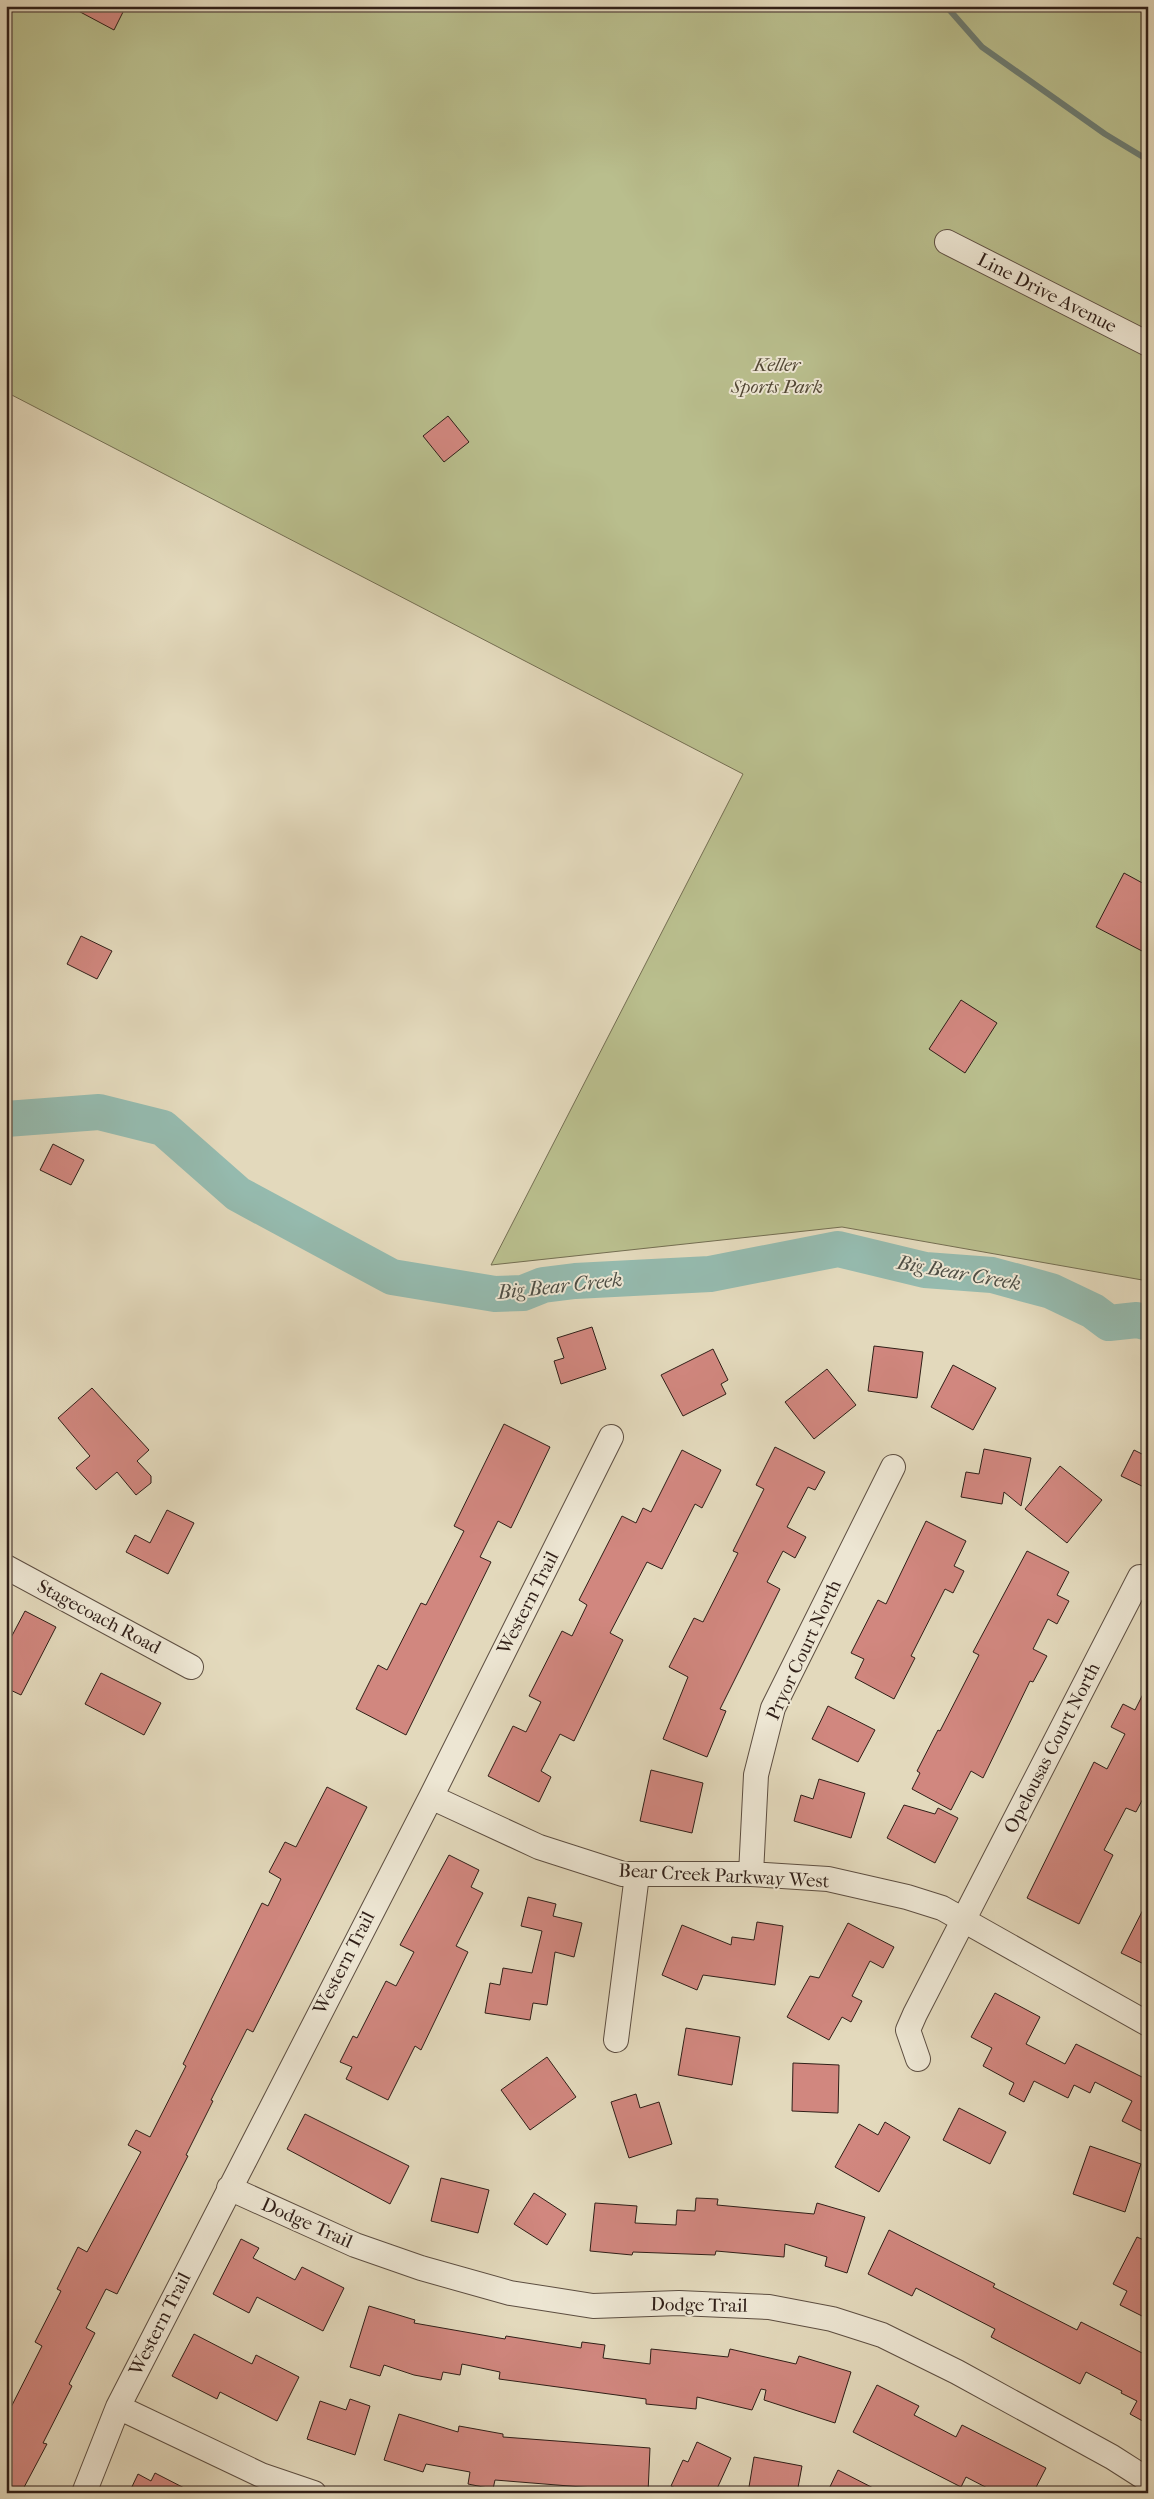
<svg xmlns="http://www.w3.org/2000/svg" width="1154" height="2499" font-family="'IM FELL French Canon',serif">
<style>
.green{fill:#b9be8d;stroke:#746e52}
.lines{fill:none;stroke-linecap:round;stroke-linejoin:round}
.stream{stroke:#6d7c72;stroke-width:6}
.river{stroke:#95baae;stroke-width:36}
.building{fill:#d1877f;stroke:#301f18}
.minor-casing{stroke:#5d4e41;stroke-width:26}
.minor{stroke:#ede6d3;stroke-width:24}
.labels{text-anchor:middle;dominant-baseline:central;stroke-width:4;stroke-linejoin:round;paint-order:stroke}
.street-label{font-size:19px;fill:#301f18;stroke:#ede6d3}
.park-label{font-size:19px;font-style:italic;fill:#524735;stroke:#ede6d3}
.water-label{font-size:20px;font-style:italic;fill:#4e4e45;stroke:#ede6d3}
</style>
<rect width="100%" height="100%" fill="#e3d9bc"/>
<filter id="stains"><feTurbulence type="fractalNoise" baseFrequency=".004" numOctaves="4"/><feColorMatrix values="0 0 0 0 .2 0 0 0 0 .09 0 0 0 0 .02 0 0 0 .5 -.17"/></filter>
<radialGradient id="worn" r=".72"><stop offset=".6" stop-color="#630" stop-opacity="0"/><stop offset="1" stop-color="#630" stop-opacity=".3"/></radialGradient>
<path class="green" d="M6,6H1148V1281L842,1227L491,1265L743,774L6,392Z"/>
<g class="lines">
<path class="stream" d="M946,6L982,47L1105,134L1148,160"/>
<path class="river" d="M6,1119L99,1112L163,1128L238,1194L392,1277L495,1294L523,1293L543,1285L575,1281L710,1274L838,1249L925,1270L992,1275L1051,1291L1093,1311L1109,1323L1137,1320L1148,1323"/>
</g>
<path class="building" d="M69,6H126L114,30Z
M448,416L469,442L444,462L423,436Z
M1124,873L1148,886V940L1142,951L1096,927Z
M81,936L112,951L97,979L67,964Z
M961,1000L997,1023L965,1073L929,1049Z
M53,1144L84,1160L71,1185L40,1170Z
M592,1327L606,1369L561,1384L554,1361L564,1358L557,1338Z
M874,1346L923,1352L917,1398L868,1391Z
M713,1349L728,1380L721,1384L726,1394L683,1416L661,1375Z
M953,1365L996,1388L973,1430L931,1407Z
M827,1369L856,1405L814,1439L785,1402Z
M92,1388L149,1450L137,1461L151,1476V1483L136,1495L117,1472L96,1490L76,1468L90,1456L58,1418Z
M504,1424L550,1447L511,1528L498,1521L480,1557L491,1562L406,1735L356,1709L378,1665L387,1670L421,1603L426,1605L464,1531L454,1526Z
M775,1447L825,1472L815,1490L808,1487L787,1527L806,1537L795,1558L783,1551L767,1582L780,1589L720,1709L726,1711L707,1757L663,1739L688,1677L669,1667L694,1618L703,1622L738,1553L733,1551L764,1489L756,1485Z
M984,1449L1031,1458L1021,1506L1004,1492L1002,1504L961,1497L966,1472L979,1474Z
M682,1450L721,1470L702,1508L695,1504L662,1569L647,1562L610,1633L623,1640L574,1741L560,1734L541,1771L551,1777L539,1802L488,1776L513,1726L526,1732L541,1702L529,1696L562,1631L572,1636L587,1605L579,1600L622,1516L636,1523L643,1508L651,1512Z
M1134,1450L1148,1457V1489L1121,1476Z
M1060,1466L1102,1500L1067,1543L1025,1509Z
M167,1510L194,1523L168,1574L126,1552L135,1535L150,1543Z
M926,1521L966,1541L954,1566L964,1571L953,1593L945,1589L911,1656L915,1658L894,1699L855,1678L864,1659L851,1653L878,1600L886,1604Z
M1027,1551L1069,1572L1057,1595L1069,1601L1057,1624L1048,1619L1033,1649L1047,1656L1033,1682L1030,1681L983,1778L971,1771L951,1810L912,1789L920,1773L917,1771L938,1730L940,1731L979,1655L973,1652Z
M25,1611L56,1627L21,1695L6,1688V1647Z
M101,1673L161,1703L144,1735L85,1704Z
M1148,1684V1789L1136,1812L1126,1808L1104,1850L1113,1855L1079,1924L1027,1898L1094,1762L1107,1769L1125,1734L1111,1727L1123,1704L1135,1710Z
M828,1706L875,1730L858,1762L812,1739Z
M651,1770L703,1783L692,1833L640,1821Z
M819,1779L865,1793L851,1838L794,1821L801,1795L813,1799Z
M327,1787L367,1807L253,2032L247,2029L211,2100L213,2101L186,2155L188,2156L117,2294L106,2289L86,2328L95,2333L69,2384L72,2386L43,2443L47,2444L21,2493L6,2485V2417L42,2346L35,2342L61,2291L57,2289L78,2247L87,2252L141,2152L128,2145L136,2130L150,2137L186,2066L183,2064L262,1903L268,1906L281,1879L269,1872L285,1842L296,1847Z
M904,1805L935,1814L938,1808L958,1818L935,1863L887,1838Z
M449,1855L479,1870L471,1887L483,1893L456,1946L468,1952L421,2050L415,2046L388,2100L346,2079L352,2067L340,2062L353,2036L357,2038L386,1981L396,1986L414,1952L400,1945Z
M528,1897L556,1904L553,1916L582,1923L574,1957L555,1952L547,2005L533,2003L530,2020L485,2013L490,1983L500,1985L503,1968L532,1973L542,1931L521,1926Z
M1148,1900V1966L1121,1953Z
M757,1922L783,1926L775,1985L703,1975L697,1990L662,1975L682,1925L731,1945L732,1937L754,1940Z
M848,1923L894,1947L883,1968L870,1961L852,1996L862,2001L851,2022L842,2017L829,2040L787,2017L810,1976L819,1978Z
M995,1993L1040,2017L1026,2044L1065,2064L1076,2044L1144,2078L1148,2070V2134L1122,2121L1132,2101L1095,2082L1090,2093L1074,2085L1068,2098L1034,2081L1024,2102L1009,2094L1014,2083L983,2066L992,2048L971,2037Z
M686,2028L740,2037L732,2085L678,2075Z
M547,2057L576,2097L530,2130L501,2090Z
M793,2063L839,2065L838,2113L792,2111Z
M636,2094L640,2108L659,2102L672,2144L629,2158L611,2102Z
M959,2108L1006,2132L990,2164L943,2140Z
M305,2114L409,2166L390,2204L287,2149Z
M885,2122L910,2137L879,2192L835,2167L859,2124L878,2135Z
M1090,2146L1141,2164L1125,2212L1073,2194Z
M441,2178L489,2190L478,2233L431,2221Z
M534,2193L566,2214L547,2245L514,2224Z
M696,2198L718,2199L717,2205L814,2214L817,2203L865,2217L847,2273L825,2266L827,2257L785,2244L784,2257L716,2251L715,2255L633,2252L632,2255L590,2251L595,2203L637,2206L635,2223L676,2225L677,2210L695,2211Z
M889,2230L995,2284L993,2287L1077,2330L1081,2322L1148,2356V2424L1130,2414L1137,2401L1121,2393L1122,2391L1086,2372L1080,2384L991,2337L995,2329L916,2288L912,2296L868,2274Z
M1137,2237L1148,2242V2319L1120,2305L1127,2291L1113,2284Z
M241,2239L259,2248L253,2258L295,2280L302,2267L344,2288L323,2331L257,2297L249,2313L213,2294Z
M369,2306L415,2320L414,2323L505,2339L506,2336L581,2348L582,2342L605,2345L603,2358L650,2364L651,2349L728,2357L730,2349L796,2364L799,2356L851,2372L835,2423L764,2400L766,2390L761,2389L752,2410L697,2397L696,2409L646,2404V2399L499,2379L500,2372L462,2364L460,2375L443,2372L441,2380L414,2375L384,2365L380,2376L350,2367Z
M194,2334L252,2364L256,2355L299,2377L277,2421L220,2392L217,2399L172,2376Z
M877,2385L919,2406L914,2415L956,2437L962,2425L1046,2468L1033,2493H997L966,2477L961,2487L853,2432Z
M350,2399L370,2406L355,2455L307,2439L320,2401L346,2410Z
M399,2414L458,2432L459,2426L503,2434V2437L650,2448L648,2493H594V2488L495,2480L493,2489L468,2484L470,2472L426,2464L423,2472L384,2460Z
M697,2442L731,2458L715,2493H685L671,2486L683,2460L688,2462Z
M754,2457L802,2466L797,2493H748Z
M838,2470L883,2493H827Z
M155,2473L194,2493H129L138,2474L151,2481Z"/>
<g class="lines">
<defs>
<path id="minor" d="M947,242L1148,344
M6,1567L191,1667
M431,1797L539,1847L623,1874H751L828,1879L907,1897L942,1908L1148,2024
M751,1874L756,1775L773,1708L893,1467
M616,2040L637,1875
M918,2059L908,2030L915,2014L1140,1577
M229,2188L355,2245L421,2268L510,2293L593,2306L679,2303L769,2307L832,2319L882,2335L957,2372L1112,2457L1148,2480
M118,2407L261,2475L314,2493
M84,2493L118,2407L431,1797L611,1437"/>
</defs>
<use href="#minor" class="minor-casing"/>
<use href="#minor" class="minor"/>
</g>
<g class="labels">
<g class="street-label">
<text transform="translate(1047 293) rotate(27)">Line Drive Avenue</text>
<text transform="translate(528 1603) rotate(-63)">Western Trail</text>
<text transform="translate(99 1617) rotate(28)">Stagecoach Road</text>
<text transform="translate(804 1650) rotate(-65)">Pryor Court North</text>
<text transform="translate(1052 1748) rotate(-63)">Opelousas Court North</text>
<text transform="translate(724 1876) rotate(3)">Bear Creek Parkway West</text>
<text transform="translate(344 1963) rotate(-63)">Western Trail</text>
<text transform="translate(307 2223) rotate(24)">Dodge Trail</text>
<text transform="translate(699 2305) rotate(1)">Dodge Trail</text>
<text transform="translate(160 2324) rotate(-63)">Western Trail</text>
</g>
<g class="park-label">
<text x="777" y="365">Keller<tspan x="777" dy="22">Sports Park</tspan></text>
</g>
<g class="water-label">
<text transform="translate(959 1273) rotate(10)">Big Bear Creek</text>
<text transform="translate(560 1286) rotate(-6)">Big Bear Creek</text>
</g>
</g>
<rect width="1154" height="2499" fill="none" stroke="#e3d9bc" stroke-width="25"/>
<rect x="8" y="8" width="1139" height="2484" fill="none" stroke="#301f18" stroke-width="2.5"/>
<rect x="12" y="12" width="1129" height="2474" fill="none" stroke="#301f18"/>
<rect width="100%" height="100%" filter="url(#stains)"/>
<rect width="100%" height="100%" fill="url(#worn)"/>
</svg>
